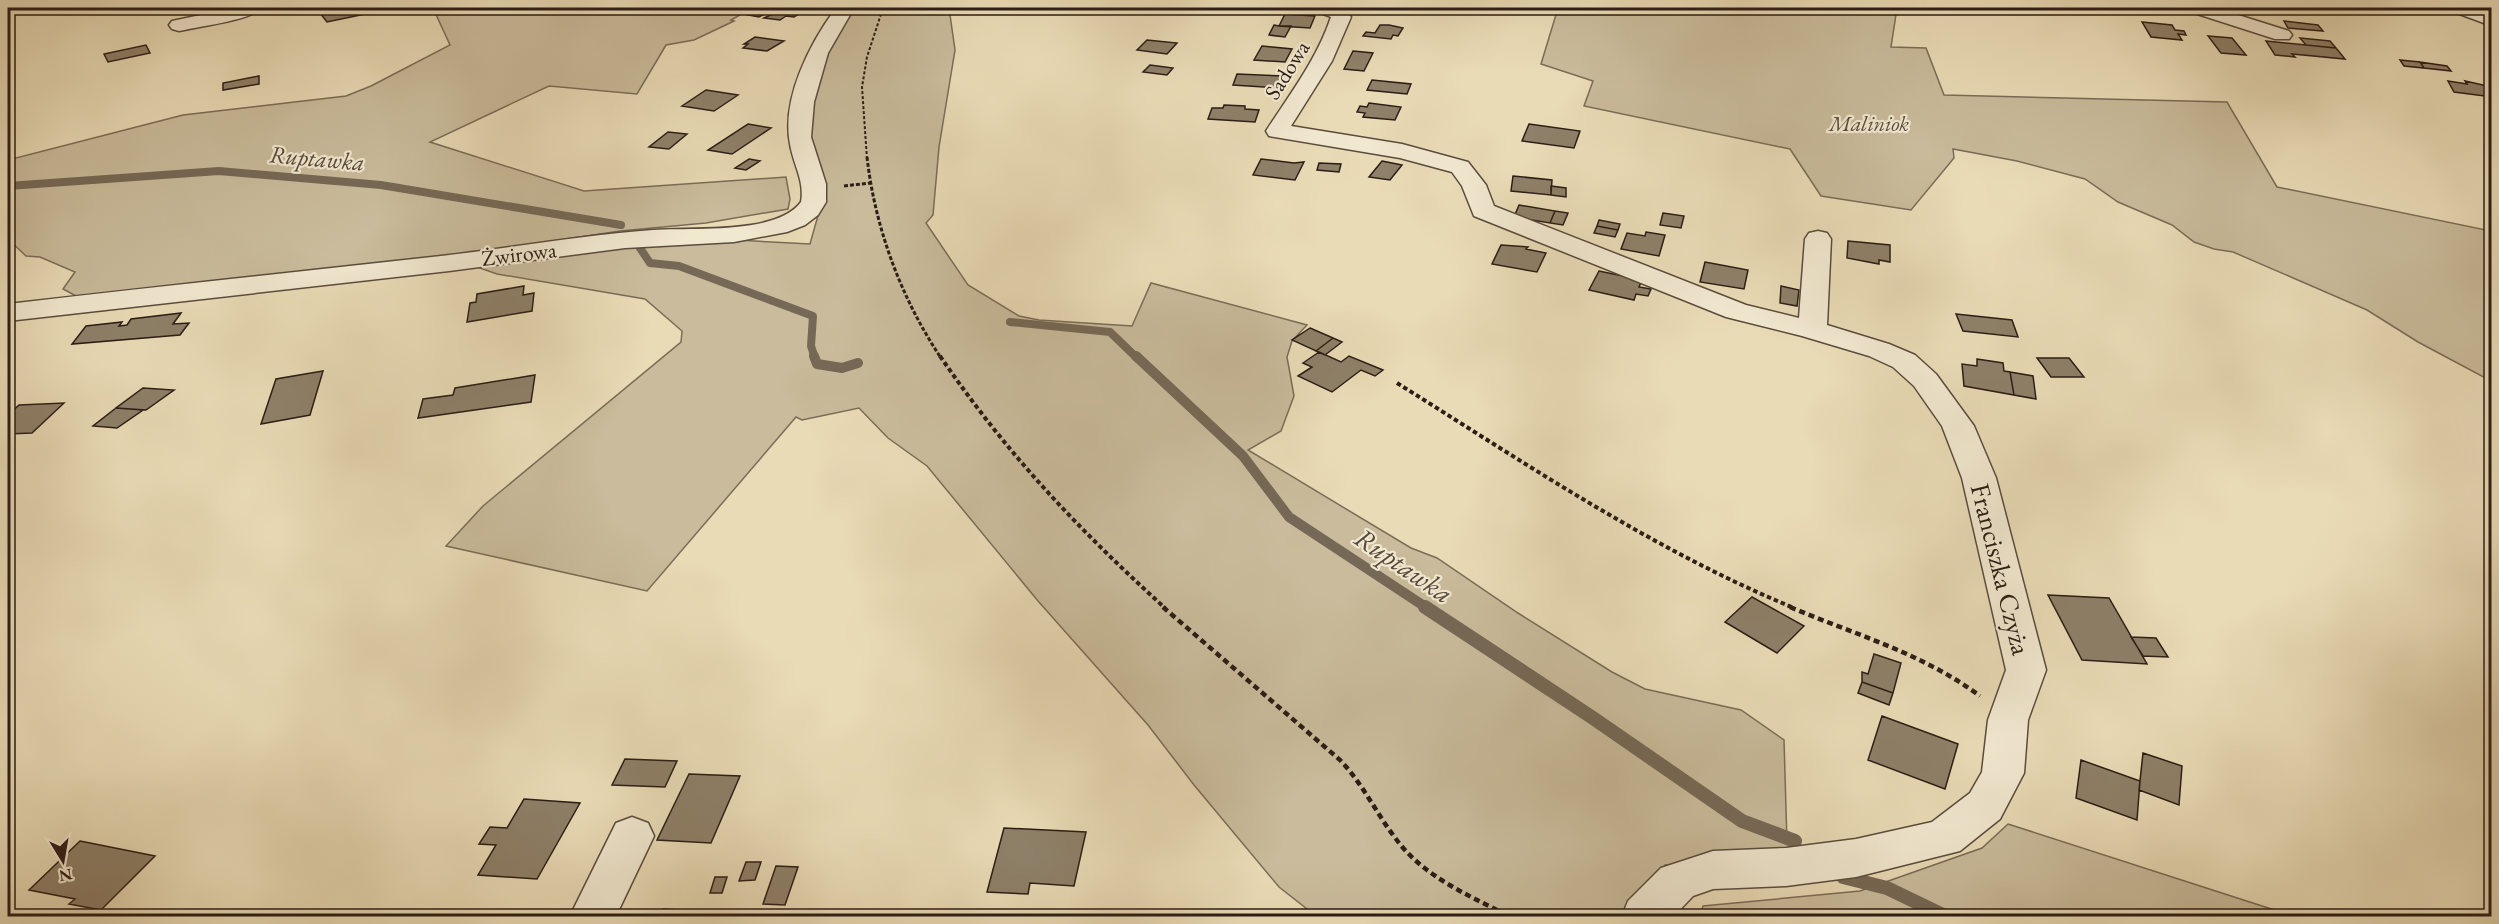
<svg xmlns="http://www.w3.org/2000/svg" width="2499" height="924" font-family="'EB Garamond',serif">
<style>
.green{fill:#c9bb9b;stroke:#7a6c58;stroke-width:1.5}
.lines{fill:none;stroke-linecap:round;stroke-linejoin:round}
.stream-far2{stroke:#766856;stroke-width:8}
.stream-far1{stroke:#766856;stroke-width:10}
.stream{stroke:#766856;stroke-width:14}
.building{fill:#8e8069;stroke:#2b1d16;stroke-width:1.5}
.minor-casing{stroke:#5a4c3e;stroke-width:3}
.path-far3{stroke:#2b1d16;stroke-width:2;stroke-dasharray:3 2;stroke-linecap:butt}
.path-far2{stroke:#2b1d16;stroke-width:3;stroke-dasharray:4 2;stroke-linecap:butt}
.path-far1{stroke:#2b1d16;stroke-width:4;stroke-dasharray:4.5 3;stroke-linecap:butt}
.path{stroke:#2b1d16;stroke-width:4.5;stroke-dasharray:6 4;stroke-linecap:butt}
.minor{fill:#f1e8d0;fill-rule:evenodd}
.labels{text-anchor:middle;dominant-baseline:central;stroke-width:4.5;stroke-linejoin:round;paint-order:stroke}
.far-street-label{font-size:22px;fill:#2b1d16;stroke:#f1e8d0}
.far-park-label{font-size:22px;font-style:italic;fill:#5a4c3e;stroke:#f1e8d0}
.far-water-label{font-size:24px;font-style:italic;fill:#57493b;stroke:#f1e8d0}
.street-label{font-size:27px;fill:#2b1d16;stroke:#f1e8d0}
.water-label{font-size:28px;font-style:italic;fill:#57493b;stroke:#f1e8d0}
</style>
<rect width="100%" height="100%" fill="#e9dbb6"/>
<filter id="stains"><feTurbulence type="fractalNoise" baseFrequency=".00333" numOctaves="4"/><feColorMatrix values="0 0 0 0 .2 0 0 0 0 .09 0 0 0 0 .02 0 0 0 .5 -.17"/></filter>
<radialGradient id="worn" r=".72"><stop offset=".6" stop-color="#630" stop-opacity="0"/><stop offset="1" stop-color="#630" stop-opacity=".3"/></radialGradient>
<path class="green" d="M433,8H752L731,20L734,21L694,40L666,45L637,94L549,86L430,142L584,191L786,177L790,199L788,209L706,223L620,231L381,266L76,296L63,289L75,272L40,257L26,256L8,239V160L183,115L346,96L371,86L450,45Z
M848,8H949L955,50L939,147L933,215L926,223L968,285L1019,316L1039,320L1132,326L1151,283L1307,325L1292,341L1287,357L1294,396L1281,431L1248,450L1411,548L1437,558L1518,613L1612,672L1645,689L1741,710L1784,740L1787,843L1821,854L1665,865L1628,916H1316L1279,887L1194,785L1148,725L1038,601L927,466L888,438L859,408L802,420L796,417L647,591L446,546L483,506L681,342L682,331L645,299L497,274L477,267L618,246L700,238L810,244L819,212L807,120L831,34Z
M1558,8H1897L1891,47L1926,48L1944,95L2227,102L2277,187L2491,231V381L2418,342L2367,310L2233,252L2214,249L2194,242L2172,225L2118,202L2085,179L2017,161L1953,149L1954,158L1911,210L1821,196L1790,149L1584,106L1593,81L1541,64Z
M2008,824L2293,916H1700L1703,906L1860,891L1982,848Z"/>
<g class="lines">
<path class="stream-far2" d="M8,186L219,171L381,185L621,225
M636,242L650,263L679,266L813,316L811,346L815,358
M1010,322L1110,332L1137,358"/>
<path class="stream-far1" d="M814,356L817,364L842,368L858,363
M1136,356L1243,456L1289,517L1427,608"/>
<path class="stream" d="M1425,607L1593,718L1742,821L1795,841
M1843,877L1887,888L1945,916"/>
</g>
<path class="building" d="M346,8H365L370,13L327,22L320,13Z
M786,8H809L794,17L786,16L780,20L764,18Z
M1432,8H1476L1474,10L1466,9L1464,13Z
M760,9L771,11L759,17L748,15Z
M1285,14L1315,16L1310,28L1279,26Z
M2284,21L2318,25L2323,31L2288,28Z
M2142,22L2172,25L2175,30L2184,31L2186,35L2178,34L2182,40L2151,37Z
M1274,25L1279,26H1291L1285,37L1269,35Z
M1380,25H1389L1403,28L1398,36L1393,35L1391,39L1363,36L1366,32L1375,33Z
M2208,36L2232,38L2246,55L2221,53Z
M755,37L784,41L767,51L743,48L748,44H744Z
M2300,38L2330,41L2336,48L2306,45Z
M1147,40L1177,43L1167,54L1137,50Z
M2266,41L2336,48L2345,59L2292,54L2295,57L2275,55Z
M146,45L150,53L108,62L104,54Z
M1262,46L1292,49L1285,62L1254,60Z
M1353,51L1373,53L1364,71L1344,69Z
M2400,60L2420,62L2424,68L2404,66Z
M2420,62L2447,66L2451,71L2424,68Z
M1150,65L1173,68L1167,75L1143,72Z
M1237,74L1284,76L1280,88L1233,85Z
M259,76V84L223,90V83Z
M1372,80L1411,84L1407,94L1367,90Z
M2448,81L2467,84L2465,81L2492,87V97L2454,92Z
M706,90L738,95L714,111L682,106Z
M1369,103L1401,107L1395,120L1363,117L1365,113L1357,112L1360,106L1367,107Z
M1224,105L1245,106V109L1259,110L1255,122L1208,119L1212,108H1223Z
M748,124L771,128L732,154L708,150Z
M1529,124L1580,131L1574,148L1522,141Z
M668,132L687,134L669,149L649,147Z
M749,159L760,161L746,170L735,168Z
M1261,159L1294,163L1304,162L1295,180L1253,175Z
M1382,161L1402,165L1390,180L1369,177Z
M1319,163L1341,164L1339,172L1317,170Z
M1513,176L1552,180L1551,195L1511,191Z
M1551,186L1566,188V197L1551,195Z
M1519,205L1555,211L1550,223L1514,217Z
M1555,211L1568,213L1563,225L1550,223Z
M1663,213L1684,216L1681,228L1660,225Z
M1599,220L1620,224L1618,230L1597,226Z
M1597,226L1618,230L1615,237L1594,233Z
M1646,232L1665,235L1659,256L1621,249L1627,233L1645,236Z
M1848,241L1890,245V262L1879,260V264L1847,258Z
M1501,245L1528,247L1526,249L1546,253L1537,272L1492,264Z
M1705,262L1748,270L1744,289L1700,282Z
M1599,271L1642,280L1639,287L1651,289L1648,296L1636,294L1634,300L1589,290Z
M524,286L523,295L534,293L532,311L467,322L470,303L476,302L477,294Z
M1781,286L1799,290L1797,306L1780,303Z
M181,313L173,324L189,323L180,335L72,344L86,326L122,322L119,326L127,325L131,319Z
M1956,314L2012,320L2018,337L1963,331Z
M1310,328L1333,338L1316,351L1292,340Z
M1333,338L1342,342L1325,355L1316,351Z
M1319,352L1341,362L1349,356L1383,370L1375,376L1361,370L1332,392L1298,376L1312,367L1303,363Z
M2037,358H2069L2084,377H2051Z
M1977,359L2003,363L2004,371L2010,372L2014,395L1964,386L1962,364L1977,366Z
M323,371L310,415L261,424L276,379Z
M2010,372L2033,376L2036,399L2014,395Z
M535,375L531,402L418,418L423,399L453,395L455,388Z
M143,388L174,390L146,410L116,408Z
M64,403L32,433L8,434V415L19,405Z
M116,408L143,410L117,428L93,426Z
M2048,595L2109,598L2147,664L2082,660Z
M1752,597L1804,626L1777,653L1725,622Z
M2131,637L2156,638L2168,657L2143,656Z
M1874,654L1901,663L1893,693L1862,682V672L1868,674Z
M1862,682L1893,693L1889,705L1858,693Z
M1882,716L1958,744L1945,789L1868,760Z
M2143,753L2182,766L2179,805L2139,790Z
M625,759L677,761L665,787L612,785Z
M2081,760L2140,781L2137,820L2076,798Z
M689,774L740,776L711,843L657,840Z
M524,799L580,803L537,879L478,875L496,845L479,844L490,827L507,828Z
M1004,828L1086,832L1074,886L1030,883L1028,894L987,892Z
M80,841L155,856L101,910L69,904L75,899L29,890Z
M746,862H761L755,880L739,881Z
M776,866L798,867L785,905L763,904Z
M715,877H727L722,893H710Z
M663,909L754,914L753,916H659Z"/>
<g class="lines">
<defs>
<path id="minor" d="M234,8H261C253,20 195,27 179,31L172,29L169,25L172,21Z
M836,8H854L828,53L814,102L811,137L826,184V202L818,215L805,225L787,232L734,242L625,248L449,271L8,321V304C152,287 297,272 441,256C512,248 582,235 653,230C691,227 777,235 801,202C805,181 793,164 790,144C781,99 810,43 836,8Z
M1316,8H1343L1351,17L1332,61L1291,126L1402,144L1468,162L1486,185L1494,206L1746,305L1799,318L1805,239L1809,233L1818,231L1827,233L1831,239L1827,325L1889,344L1915,355L1936,374L1974,426L1996,478L2046,670L2028,720L2024,773L2000,819L1960,851L1856,877L1786,886L1713,889L1693,896L1674,916H1622L1628,901L1661,868L1713,851L1786,848L1856,839L1932,822L1970,793L1982,772L1988,720L2006,670L1962,478L1942,426L1914,386L1893,367L1869,356L1802,336L1726,317L1474,216L1462,186L1452,172L1400,158L1269,136L1266,131C1290,94 1317,59 1331,17L1318,12Z
M2189,8H2216L2289,31L2292,35L2289,39H2275L2191,12Z
M2452,8H2477L2492,13V26L2454,12Z
M632,817L648,823L654,836L616,916H570L616,823Z"/>
</defs>
<use href="#minor" class="minor-casing"/>
<path class="path-far3" d="M867,159L862,87L867,57L883,8"/>
<path class="path-far2" d="M867,157C875,228 901,298 941,358
M844,186L870,183"/>
<path class="path-far1" d="M940,356C1007,454 1078,529 1165,608
M1397,383C1525,463 1653,550 1794,608"/>
<path class="path" d="M1163,607L1340,760C1363,784 1376,813 1396,839C1424,877 1468,895 1509,916
M1790,607C1856,635 1922,653 1980,696"/>
<use href="#minor" class="minor"/>
</g>
<g class="labels">
<g class="far-street-label">
<text transform="translate(1287 70) rotate(-58)">Sadowa</text>
<text transform="translate(519 254) rotate(-7)">Żwirowa</text>
</g>
<g class="far-park-label">
<text x="1869" y="123">Maliniok</text>
</g>
<g class="far-water-label">
<text transform="translate(317 158) rotate(5)">Ruptawka</text>
</g>
<g class="street-label">
<text transform="translate(2001 569) rotate(76)">Franciszka Czyża</text>
</g>
<g class="water-label">
<text transform="translate(1404 565) rotate(34)">Ruptawka</text>
</g>
</g>
<rect width="2499" height="924" fill="none" stroke="#e9dbb6" stroke-width="30"/>
<rect x="9" y="9" width="2481" height="906" fill="none" stroke="#2b1d16" stroke-width="3"/>
<rect x="15" y="15" width="2469" height="894" fill="none" stroke="#2b1d16" stroke-width="1.5"/>
<g transform="translate(63 861) rotate(169)" stroke="#f1e8d0" stroke-width="4.5" paint-order="stroke">
<path d="M0-4.5L10 22L0 15L-10 22Z" fill="#2b1d16"/>
<text y="-9" font-size="16" font-weight="bold" text-anchor="middle" fill="#2b1d16">N</text>
</g>
<rect width="100%" height="100%" filter="url(#stains)"/>
<rect width="100%" height="100%" fill="url(#worn)"/>
</svg>
